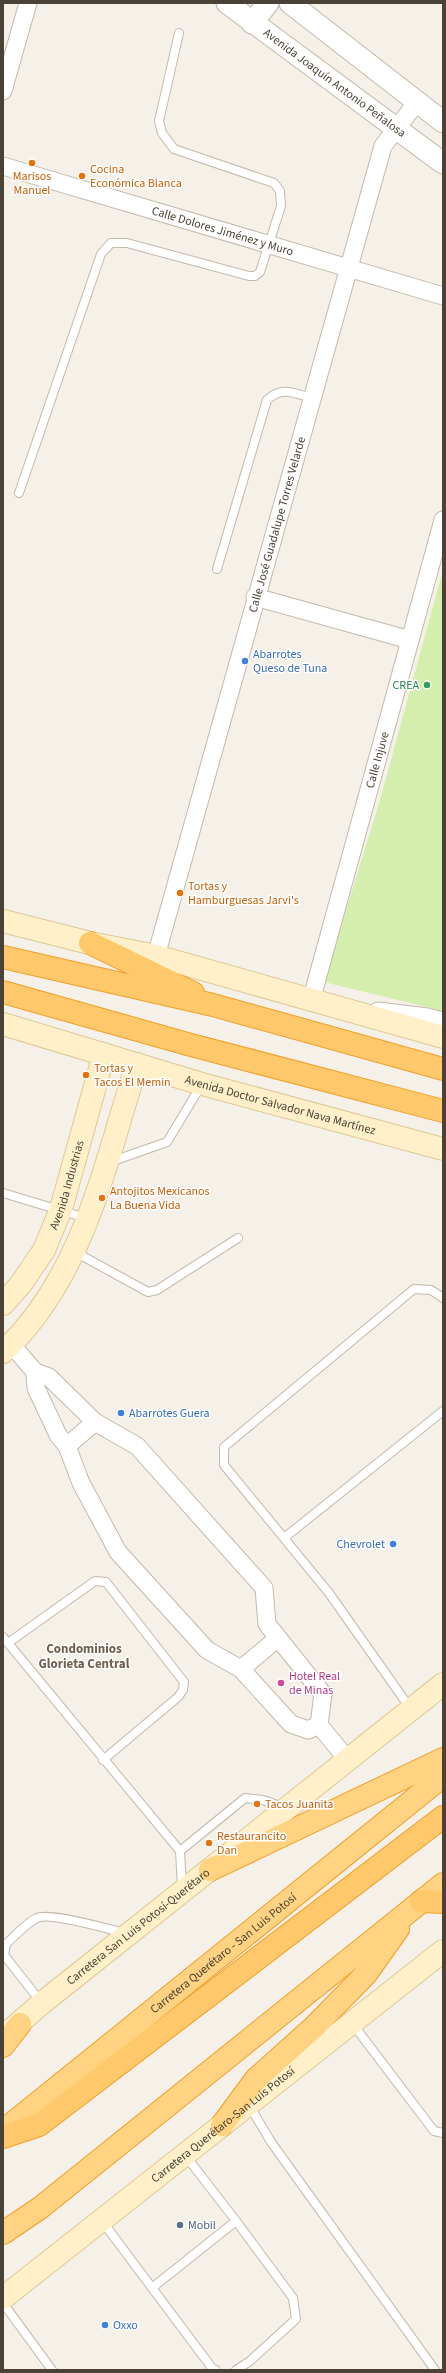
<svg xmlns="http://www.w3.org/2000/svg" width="446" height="2373" font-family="'Source Sans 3',sans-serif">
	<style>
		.pitch { fill: #d3eead }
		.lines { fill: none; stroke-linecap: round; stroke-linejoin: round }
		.service-casing { stroke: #c3b9aa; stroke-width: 10 }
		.minor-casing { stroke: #c3b9aa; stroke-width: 19 }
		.tertiary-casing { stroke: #c3b9aa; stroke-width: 23 }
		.secondary-casing { stroke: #dec895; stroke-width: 24 }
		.trunk-casing { stroke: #ef9f29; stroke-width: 24 }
		.motorway-casing { stroke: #ef9f29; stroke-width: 24 }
		.service { stroke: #fff; stroke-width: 8 }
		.minor { stroke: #fff; stroke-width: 17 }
		.tertiary { stroke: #fff; stroke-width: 21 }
		.secondary { stroke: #fff0c9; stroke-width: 22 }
		.trunk { stroke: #ffd381; stroke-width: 22 }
		.motorway { stroke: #ffc86a; stroke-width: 22 }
		.food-dot { fill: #e8710a; stroke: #fff; stroke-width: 1.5 }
		.shop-dot { fill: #3f7fe0; stroke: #fff; stroke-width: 1.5 }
		.leisure-dot { fill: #2e9e5b; stroke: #fff; stroke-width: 1.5 }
		.hotel-dot { fill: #d1479c; stroke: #fff; stroke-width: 1.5 }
		.service-dot { fill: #5c6f8a; stroke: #fff; stroke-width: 1.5 }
		.labels { text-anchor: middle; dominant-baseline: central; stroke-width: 3; stroke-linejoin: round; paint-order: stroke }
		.street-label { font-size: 12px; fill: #4a4236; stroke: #fff }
		.food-label { font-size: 12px; fill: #c56008; stroke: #fff; text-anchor: start }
		.shop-label { font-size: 12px; fill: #366cbe; stroke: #fff; text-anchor: start }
		.leisure-label { font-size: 12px; fill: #27864d; stroke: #fff; text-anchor: end }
		.hotel-label { font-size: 12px; fill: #b23c85; stroke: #fff; text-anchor: start }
		.service-label { font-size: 12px; fill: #4e5e75; stroke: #fff; text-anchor: start }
		.neighbourhood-label { font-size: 13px; font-weight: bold; fill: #6f5f4c; stroke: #fff }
	</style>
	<rect width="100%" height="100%" fill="#f6f1e8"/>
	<path class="pitch" d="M443 570V1011L324 982 380 800Z"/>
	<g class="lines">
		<g class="service-casing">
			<path id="service" d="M19 493 101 254 111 243H127L249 276H255L260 272 281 206 280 191 274 183 174 149 162 133 159 121 179 33
				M217 569 267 400C282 386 293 393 312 398
				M110 1162 167 1142 202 1084
				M3 1193 86 1218
				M75 1252 148 1292 157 1290 238 1238
				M284 1538 443 1411
				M3 1637 180 1851
				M8 1643 95 1581 106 1582 184 1682 183 1690 178 1697 103 1760
				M410 1708 329 1593 224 1465V1447L414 1289 431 1290 443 1298
				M182 1888 180 1851 245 1798 263 1800 283 1807
				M41 2002 4 1955 6 1944C15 1936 26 1923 37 1918 49 1912 109 1929 124 1933
				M352 2023 434 2131 443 2133
				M249 2105 271 2142 435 2370
				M185 2155 236 2221 293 2298 296 2319 250 2361 236 2370
				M102 2221 212 2368 216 2370
				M152 2288 236 2221
				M3 2303 52 2370"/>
		</g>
		<g class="minor-casing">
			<g id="minor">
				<path d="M3 91 28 3"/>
				<path id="s1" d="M3 166 443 296"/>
				<path d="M255 597 410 640"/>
				<path id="s2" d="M156 956 383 146 417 102"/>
				<path id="s3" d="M311 1001 443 520"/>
				<path d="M378 1011 427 1017 443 1021"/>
				<path d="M11 1344 35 1372"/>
				<path d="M67 1446 95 1422"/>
				<path d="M241 1669 278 1638"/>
				<path d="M319 1725 308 1730 291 1724 241 1669 207 1650 118 1552 81 1483 67 1446 58 1435 36 1388 35 1372 49 1377 95 1422 137 1446 264 1588 267 1624 323 1694 319 1725 347 1759"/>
			</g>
		</g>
		<g class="tertiary-casing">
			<g id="tertiary">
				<path id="s4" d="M227 3 443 163"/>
				<path d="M290 3 443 122"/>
				<path d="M252 23 268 3"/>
			</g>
		</g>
		<g class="secondary-casing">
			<g id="secondary">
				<path d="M3 921 90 943 156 956 443 1037"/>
				<path id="s5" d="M3 1024 202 1084 443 1149"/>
				<path id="s6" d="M3 1304 21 1284 44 1250 61 1209 104 1054"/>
				<path d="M3 1352C83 1278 105 1163 137 1064"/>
				<path id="s7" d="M4 2036 42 2003 443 1684"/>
				<path id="s8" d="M3 2298 443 1951"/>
			</g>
		</g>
		<g class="trunk-casing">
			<g id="trunk">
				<path d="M210 1870 443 1759"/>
				<path d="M3 2046 20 2024"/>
				<path d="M222 2125 256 2079 314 2027 366 1974 398 1929"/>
				<path id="s9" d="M3 2131 443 1776"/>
				<path d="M3 2233 40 2208 443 1884"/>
			</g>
		</g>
		<g class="motorway-casing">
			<path id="motorway" d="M90 943 193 993
				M3 957 213 1005 443 1069
				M3 992 191 1045 443 1111
				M421 1901 443 1902
				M3 2137 39 2125 443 1817"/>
		</g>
		<use href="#service" class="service"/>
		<use href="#minor" class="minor"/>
		<use href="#tertiary" class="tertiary"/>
		<use href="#secondary" class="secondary"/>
		<use href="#trunk" class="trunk"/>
		<use href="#motorway" class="motorway"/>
	</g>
	<g class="food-dot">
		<circle cx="32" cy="163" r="4"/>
		<circle cx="82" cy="176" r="4"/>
		<circle cx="180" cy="893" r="4"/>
		<circle cx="86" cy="1075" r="4"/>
		<circle cx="102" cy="1198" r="4"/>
		<circle cx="257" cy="1804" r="4"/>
		<circle cx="209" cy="1843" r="4"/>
	</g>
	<g class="shop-dot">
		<circle cx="245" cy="661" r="4"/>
		<circle cx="121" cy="1413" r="4"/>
		<circle cx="393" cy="1544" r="4"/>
		<circle cx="105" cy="2325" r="4"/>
	</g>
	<circle class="leisure-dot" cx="427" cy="685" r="4"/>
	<circle class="hotel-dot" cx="281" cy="1683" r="4"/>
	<circle class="service-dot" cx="180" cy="2225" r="4"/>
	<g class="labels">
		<g class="street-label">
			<text stroke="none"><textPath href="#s4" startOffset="134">Avenida Joaquín Antonio Peñalosa</textPath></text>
			<text stroke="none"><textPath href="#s1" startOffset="229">Calle Dolores Jiménez y Muro</textPath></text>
			<text stroke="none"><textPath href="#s2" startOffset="448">Calle José Guadalupe Torres Velarde</textPath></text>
			<text stroke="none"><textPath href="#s3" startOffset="250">Calle Injuve</textPath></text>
			<text stroke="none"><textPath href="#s5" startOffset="289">Avenida Doctor Salvador Nava Martínez</textPath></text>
			<text stroke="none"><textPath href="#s6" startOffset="137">Avenida Industrias</textPath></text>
			<text stroke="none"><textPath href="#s7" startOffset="173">Carretera San Luis Potosí-Querétaro</textPath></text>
			<text stroke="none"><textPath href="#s9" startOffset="283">Carretera Querétaro - San Luis Potosí</textPath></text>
			<text stroke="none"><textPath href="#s8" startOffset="280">Carretera Querétaro-San Luis Potosí</textPath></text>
		</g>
		<g class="food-label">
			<text x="90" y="169">Cocina<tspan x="90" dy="14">Económica Blanca</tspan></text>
			<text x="32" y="176" text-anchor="middle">Marisos<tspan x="32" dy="14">Manuel</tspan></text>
			<text x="188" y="886">Tortas y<tspan x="188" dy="14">Hamburguesas Jarvi's</tspan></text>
			<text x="94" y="1068">Tortas y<tspan x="94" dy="14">Tacos El Memin</tspan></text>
			<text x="110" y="1191">Antojitos Mexicanos<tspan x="110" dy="14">La Buena Vida</tspan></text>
			<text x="265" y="1804">Tacos Juanita</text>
			<text x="217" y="1836">Restaurancito<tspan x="217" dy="14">Dan</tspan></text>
		</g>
		<g class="shop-label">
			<text x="253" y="654">Abarrotes<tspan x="253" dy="14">Queso de Tuna</tspan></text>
			<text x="129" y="1413">Abarrotes Guera</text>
			<text x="385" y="1544" text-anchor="end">Chevrolet</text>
			<text x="113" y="2325">Oxxo</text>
		</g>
		<g class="leisure-label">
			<text x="419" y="685">CREA</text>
		</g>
		<g class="hotel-label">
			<text x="289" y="1676">Hotel Real<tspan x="289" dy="14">de Minas</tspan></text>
		</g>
		<g class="service-label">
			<text x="188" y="2225">Mobil</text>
		</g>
		<g class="neighbourhood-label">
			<text x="84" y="1649">Condominios<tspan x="84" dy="15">Glorieta Central</tspan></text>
		</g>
	</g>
	<rect width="446" height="2373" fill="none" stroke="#4a4236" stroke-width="8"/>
</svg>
